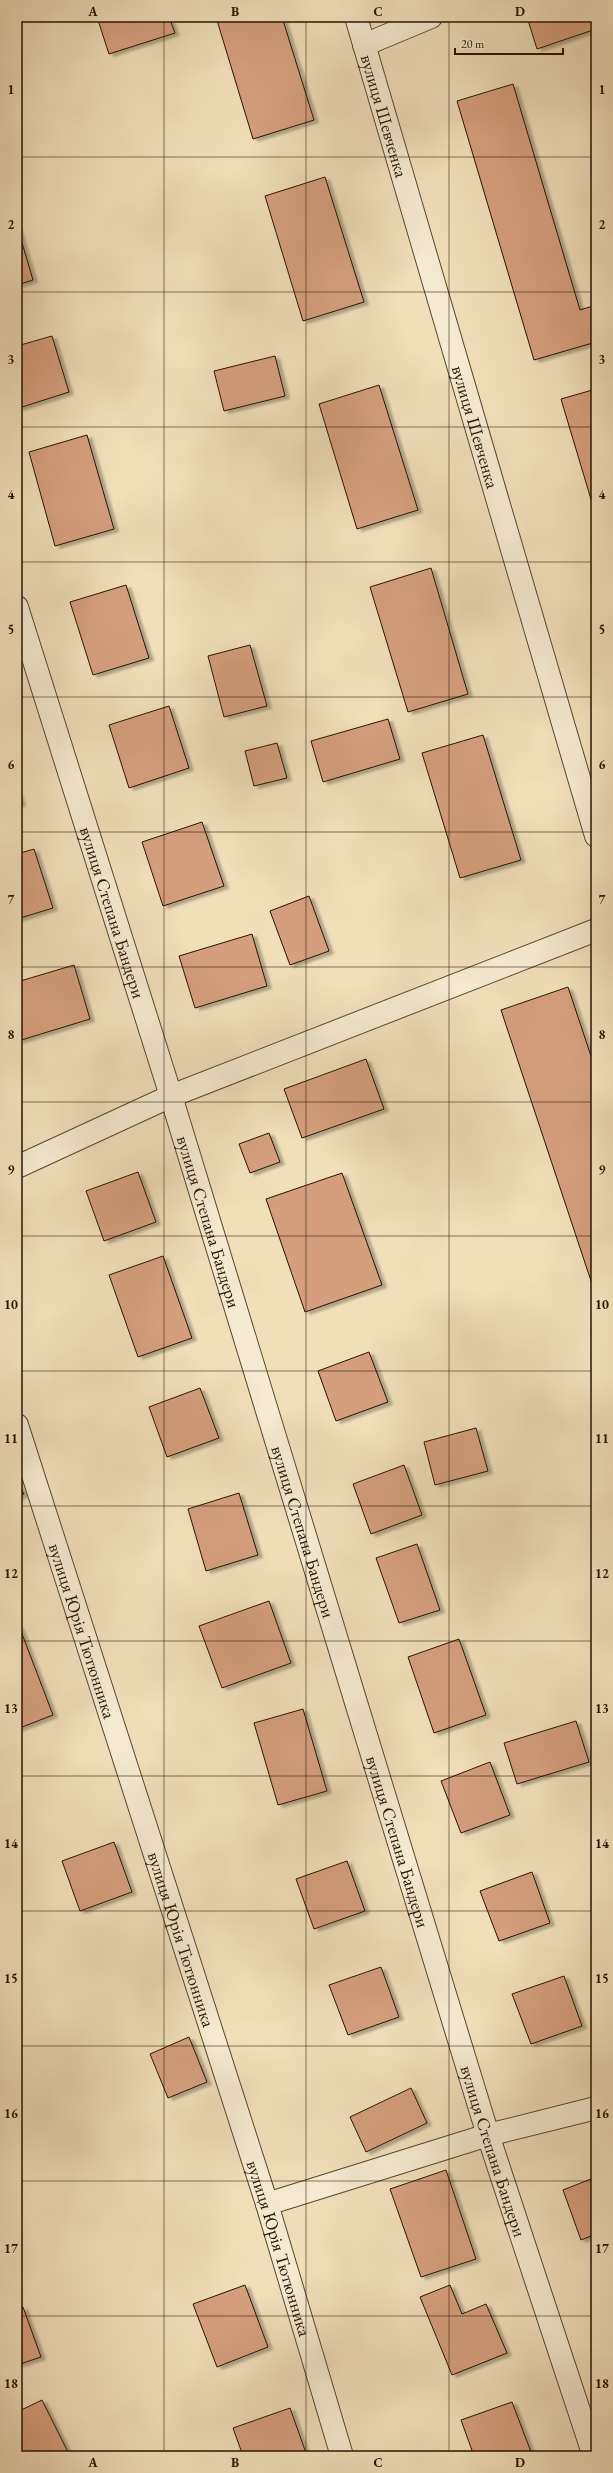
<svg xmlns="http://www.w3.org/2000/svg" width="613" height="2473" font-family="'EB Garamond',serif">
	<style>
		.building { fill: #d59f7d; stroke: #261300; filter: url(#shadow) }
		.lines { fill: none; stroke-linecap: round; stroke-linejoin: round }
		.minor-casing { stroke: #59462e; stroke-width: 24 }
		.minor { stroke: #f6ead2; stroke-width: 22 }
		.grid { fill: none; stroke: #261300; stroke-width: 1; stroke-opacity: 0.55 }
		.labels { text-anchor: middle; dominant-baseline: central; stroke-width: 4; stroke-linejoin: round; paint-order: stroke }
		.street-label { font-size: 18px; fill: #261300; stroke: #f6ead2 }
		.neatline { fill: none; stroke: #261300; stroke-width: 1.5 }
		.grid-label { font-size: 13px; text-anchor: middle; font-weight: bold; fill: #261300 }
	</style>
	<defs>
		<filter id="shadow"><feDropShadow dx="4.5" dy="2.5" stdDeviation="1" flood-color="#0004"/></filter>
	</defs>
	<rect width="100%" height="100%" fill="#f1dfba"/>
	<filter id="stains"><feTurbulence type="fractalNoise" baseFrequency=".005" numOctaves="4"/><feColorMatrix values="0 0 0 0 .2 0 0 0 0 .09 0 0 0 0 .02 0 0 0 .5 -.17"/></filter>
	<radialGradient id="worn" r=".72"><stop offset=".6" stop-color="#630" stop-opacity="0"/><stop offset="1" stop-color="#630" stop-opacity=".3"/></radialGradient>
	<path class="building" d="M97 17H169L175 33 109 54Z
		M216 17H282L314 120 253 139Z
		M527 17H596V29L537 49Z
		M513 84 580 310 596 305V342L534 360 457 101Z
		M325 177 364 302 303 321 265 196Z
		M17 226 33 280 17 285Z
		M52 336 69 392 19 408 17 401V346Z
		M275 356 285 396 224 411 214 371Z
		M379 385 418 510 357 529 319 404Z
		M596 389V516L561 399Z
		M87 435 114 529 55 546 29 452Z
		M431 568 468 694 408 712 370 587Z
		M126 585 149 658 93 675 70 602Z
		M250 645 267 706 224 717 208 656Z
		M169 706 189 768 129 788 109 725Z
		M388 719 400 759 323 782 311 741Z
		M483 735 521 860 460 878 422 753Z
		M277 743 287 778 254 786 245 751Z
		M17 791 21 803 17 805Z
		M202 822 224 886 163 906 142 842Z
		M34 849 53 908 17 919V854Z
		M309 896 329 951 290 965 270 911Z
		M252 934 267 986 195 1008 179 956Z
		M74 965 90 1019 18 1041 17 982Z
		M568 987 596 1071V1296L501 1010Z
		M366 1059 384 1109 302 1138 284 1089Z
		M269 1133 280 1162 250 1173 239 1144Z
		M138 1172 156 1222 104 1241 86 1191Z
		M342 1173 382 1285 305 1312 266 1199Z
		M163 1256 192 1338 138 1357 109 1275Z
		M369 1352 388 1402 336 1421 318 1371Z
		M200 1388 219 1438 167 1457 149 1407Z
		M476 1428 488 1471 435 1485 424 1442Z
		M404 1465 422 1515 371 1534 353 1484Z
		M17 1482 24 1494 17 1498Z
		M239 1493 258 1555 206 1571 188 1509Z
		M417 1544 440 1610 399 1623 376 1558Z
		M269 1601 291 1663 222 1688 199 1626Z
		M17 1626H19L53 1715 17 1729Z
		M459 1639 486 1715 434 1733 408 1657Z
		M303 1709 327 1791 278 1805 254 1723Z
		M576 1721 589 1762 517 1784 504 1743Z
		M490 1762 510 1815 461 1833 441 1781Z
		M114 1842 132 1892 80 1911 62 1861Z
		M347 1861 365 1911 314 1929 296 1879Z
		M532 1872 550 1923 499 1941 480 1891Z
		M381 1967 399 2017 348 2035 329 1985Z
		M564 1976 582 2026 531 2044 512 1994Z
		M189 2037 207 2082 168 2098 150 2054Z
		M411 2088 427 2123 366 2152 350 2117Z
		M446 2170 476 2259 421 2277 390 2189Z
		M596 2177V2234L581 2240 563 2190Z
		M245 2285 268 2347 217 2367 193 2304Z
		M450 2285 462 2314 486 2304 507 2353 452 2375 420 2297Z
		M23 2307 41 2357 17 2365V2309Z
		M42 2400 68 2452 60 2456H17V2412Z
		M512 2402 531 2452 519 2456H474L461 2420Z
		M290 2408 307 2456H243L233 2428Z"/>
	<g class="lines">
		<g class="minor-casing">
			<g id="minor">
				<path id="s1" d="M356 17 596 836"/>
				<path d="M364 45 431 17"/>
				<path id="s2" d="M17 607 171 1096 488 2135 594 2456"/>
				<path d="M17 1167 171 1096 596 930"/>
				<path id="s3" d="M17 1425 267 2204 342 2456"/>
				<path d="M267 2204 488 2135 596 2108"/>
			</g>
		</g>
		<use href="#minor" class="minor"/>
	</g>
	<path class="grid" d="M164 17V2456M306 17V2456M449 17V2456M17 157H596M17 292H596M17 427H596M17 562H596M17 697H596M17 832H596M17 967H596M17 1102H596M17 1236H596M17 1371H596M17 1506H596M17 1641H596M17 1776H596M17 1911H596M17 2046H596M17 2181H596M17 2316H596"/>
	<g class="labels">
		<g class="street-label">
			<text stroke="none"><textPath href="#s1" startOffset="103">вулиця Шевченка</textPath></text>
			<text stroke="none"><textPath href="#s1" startOffset="427">вулиця Шевченка</textPath></text>
			<text stroke="none"><textPath href="#s2" startOffset="320">вулиця Степана Бандери</textPath></text>
			<text stroke="none"><textPath href="#s2" startOffset="644">вулиця Степана Бандери</textPath></text>
			<text stroke="none"><textPath href="#s2" startOffset="968">вулиця Степана Бандери</textPath></text>
			<text stroke="none"><textPath href="#s3" startOffset="216">вулиця Юрія Тютюнника</textPath></text>
			<text stroke="none"><textPath href="#s2" startOffset="1292">вулиця Степана Бандери</textPath></text>
			<text stroke="none"><textPath href="#s3" startOffset="540">вулиця Юрія Тютюнника</textPath></text>
			<text stroke="none"><textPath href="#s2" startOffset="1616">вулиця Степана Бандери</textPath></text>
			<text stroke="none"><textPath href="#s3" startOffset="864">вулиця Юрія Тютюнника</textPath></text>
		</g>
	</g>
	<rect width="613" height="2473" fill="none" stroke="#f1dfba" stroke-width="44"/>
	<path d="M455 48v6h108v-6" fill="none" stroke="#261300" stroke-width="2"/>
	<text x="461" y="48" font-size="12" fill="#261300" stroke="#f6ead2" stroke-width="3" paint-order="stroke">20 m</text>
	<rect x="22" y="22" width="569" height="2429" class="neatline"/>
	<g class="grid-label">
		<text x="93" y="16">A</text>
		<text x="235" y="16">B</text>
		<text x="378" y="16">C</text>
		<text x="520" y="16">D</text>
		<text x="11" y="94">1</text>
		<text x="602" y="94">1</text>
		<text x="11" y="229">2</text>
		<text x="602" y="229">2</text>
		<text x="11" y="364">3</text>
		<text x="602" y="364">3</text>
		<text x="11" y="499">4</text>
		<text x="602" y="499">4</text>
		<text x="11" y="634">5</text>
		<text x="602" y="634">5</text>
		<text x="11" y="769">6</text>
		<text x="602" y="769">6</text>
		<text x="11" y="904">7</text>
		<text x="602" y="904">7</text>
		<text x="11" y="1039">8</text>
		<text x="602" y="1039">8</text>
		<text x="11" y="1174">9</text>
		<text x="602" y="1174">9</text>
		<text x="11" y="1309">10</text>
		<text x="602" y="1309">10</text>
		<text x="11" y="1443">11</text>
		<text x="602" y="1443">11</text>
		<text x="11" y="1578">12</text>
		<text x="602" y="1578">12</text>
		<text x="11" y="1713">13</text>
		<text x="602" y="1713">13</text>
		<text x="11" y="1848">14</text>
		<text x="602" y="1848">14</text>
		<text x="11" y="1983">15</text>
		<text x="602" y="1983">15</text>
		<text x="11" y="2118">16</text>
		<text x="602" y="2118">16</text>
		<text x="11" y="2253">17</text>
		<text x="602" y="2253">17</text>
		<text x="11" y="2388">18</text>
		<text x="602" y="2388">18</text>
		<text x="93" y="2467">A</text>
		<text x="235" y="2467">B</text>
		<text x="378" y="2467">C</text>
		<text x="520" y="2467">D</text>
	</g>
	<rect width="100%" height="100%" filter="url(#stains)"/>
	<rect width="100%" height="100%" fill="url(#worn)"/>
</svg>
